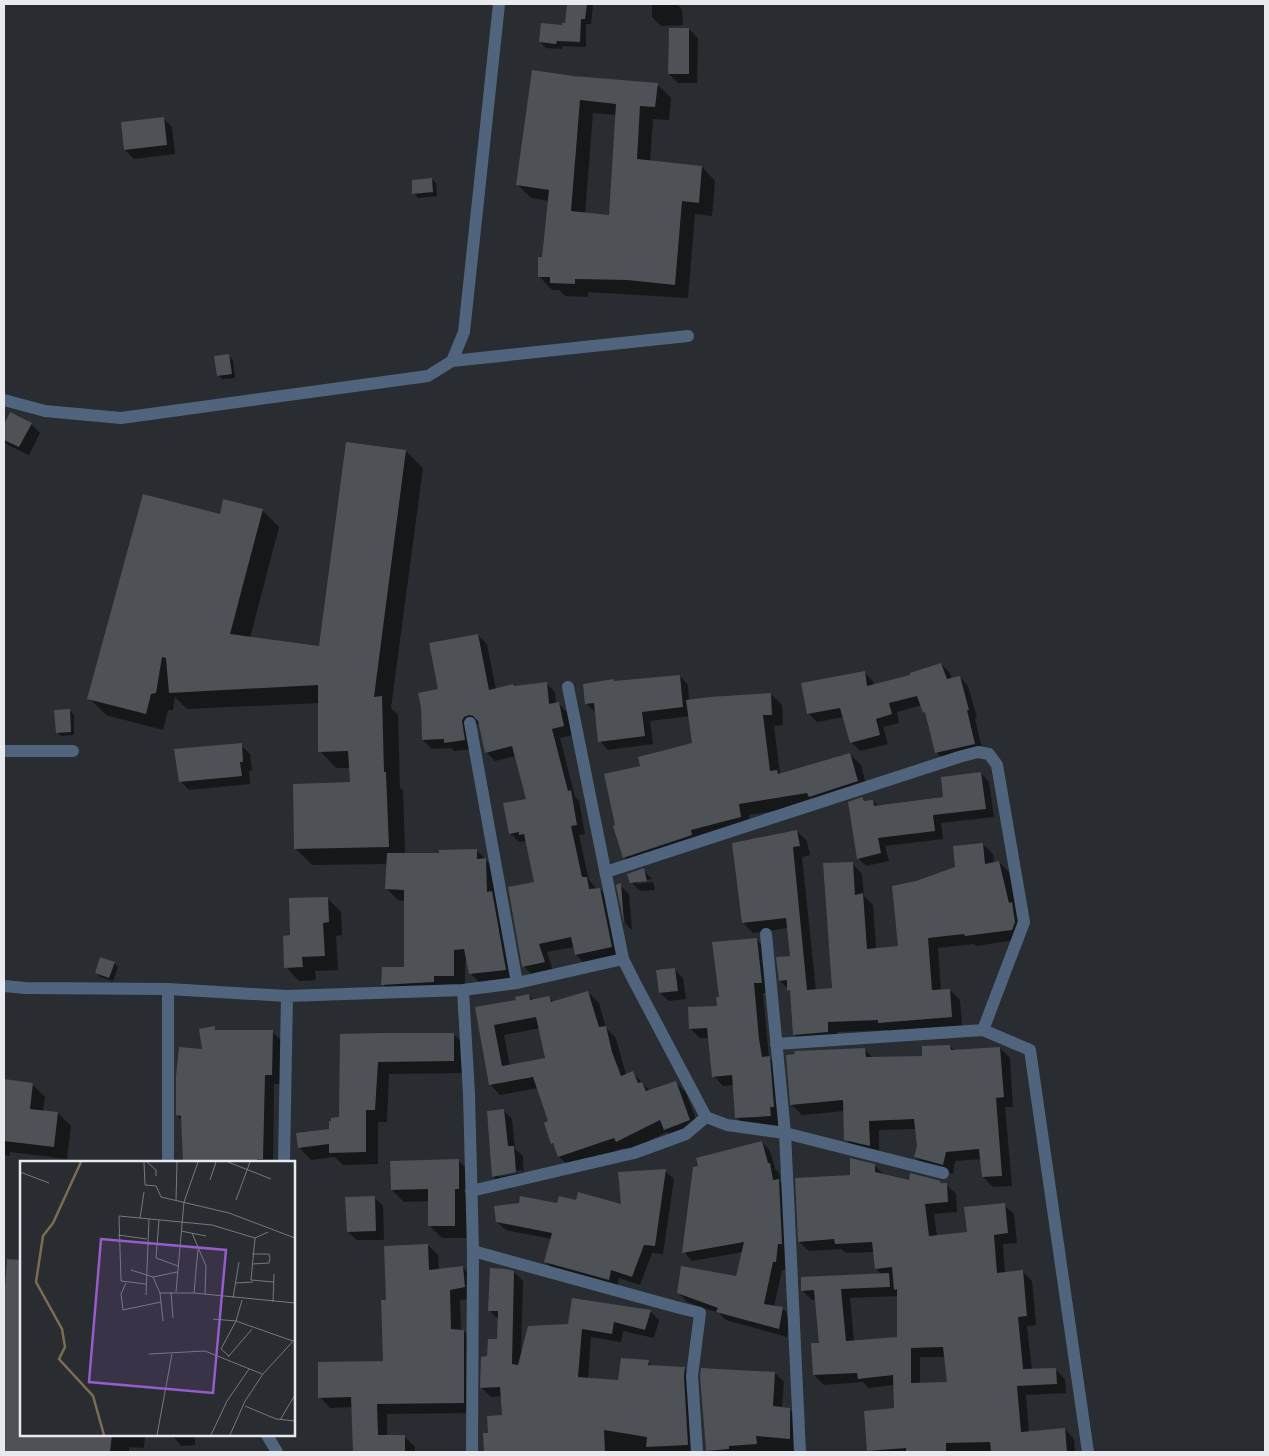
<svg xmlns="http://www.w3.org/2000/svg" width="1269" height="1456" font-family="Figtree,sans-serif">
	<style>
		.shadow { fill: #0007; fill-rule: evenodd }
		.building { fill: #4e5155; fill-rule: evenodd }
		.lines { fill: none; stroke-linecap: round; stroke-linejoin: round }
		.street { stroke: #50647d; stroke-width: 12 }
		.inset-river { fill: none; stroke: #7c6d52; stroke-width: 2.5 }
		.inset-road { fill: none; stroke: #75787c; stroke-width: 1 }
		.view { fill: #965cca; fill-opacity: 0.15; stroke: #965cca; stroke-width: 2.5 }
		.inset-edge { fill: none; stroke: #e8eaed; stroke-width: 2.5 }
	</style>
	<rect width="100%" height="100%" fill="#292c30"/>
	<path class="shadow" d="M569 4 593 5 591 24H586V47L562 46V49L546 48 540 42 567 24Z
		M652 4H720V5H678L682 10 683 25 661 26 652 17Z
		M689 29 698 38 697 83H678L669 74Z
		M573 77 657 84 671 98 669 120 653 119 650 162 702 167 715 181 712 216 695 214 688 298 588 292V297L565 296 559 290H552L539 276 543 258 549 201 531 198 518 185ZM593 113 617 115 610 217 585 214Z
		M163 118 172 127 175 154 134 159 125 150 122 123Z
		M432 179 436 183 437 196 418 198 414 193Z
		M229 356 233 360 235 378 222 379 218 375Z
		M11 414 31 424 40 433 29 455 8 445 4 441V428Z
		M406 451 423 468 391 708 398 715 400 788 403 790 405 854H441L476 850 498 872 517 981 482 985 470 973 468 961H465V987L394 996 383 984 406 969 405 901 398 900 386 888 387 864 312 865 295 848 351 783 350 768H336L320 751 319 703 187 709 175 697 173 710H168L163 730 106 715 89 698 221 516 262 510 279 527 250 638 320 648Z
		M478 635 487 644 496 690 546 683 555 692 556 704 558 703 567 712 572 735 560 738 575 797 579 801 585 834 579 835 589 880 595 887 596 890 600 889 609 898 620 956 585 964 576 955 574 947 547 952 553 971 532 975 524 966 536 883 527 841 519 842 510 833 528 800 516 756 495 761 486 752 480 723 473 726V749L454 751 451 748 432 749 423 740 439 690Z
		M941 664 950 673 952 679 960 677 968 686 977 718 975 719 983 752 945 761 936 752 927 715 922 705 897 712 899 723 883 727 888 744 860 751 851 742 844 717 817 722 808 713 864 672 873 681 874 686 912 676Z
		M680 676 688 685 689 701 771 694 782 705 783 725 774 726 780 774 850 754 861 765 868 792 817 804 749 815 751 828 635 868 624 857 617 826 642 767 694 744 690 716 650 721 653 744 608 750 600 741 595 712 587 704 614 681 616 682Z
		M69 710 74 715V735L61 736 57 732Z
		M241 745 250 754 252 771H249L250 784 189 790 180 781Z
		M981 773 989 782 994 817 941 823 943 839 885 846 889 861 866 866 858 858 862 798 866 802 873 801 878 806 944 798Z
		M797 831 807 841 810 855 802 857 816 991 833 990 852 863 862 874 864 896 873 905 876 949 900 947 917 882 956 868 983 844 993 854 994 863 999 862 1009 872 1018 909 1022 939 976 946 974 944 938 948 941 991 950 990 960 1000 962 1027 890 1032 887 1030 837 1032 838 1042 804 1044 794 1034 791 992 780 981 792 957 788 928 753 933 743 923Z
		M643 870 652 879 641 881 635 884 653 882 655 890 640 891 631 882Z
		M620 885 629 894 632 930 625 923 618 886Z
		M327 898 341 912 342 935 336 936 338 970 315 971 316 980 299 981 286 967 291 937Z
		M756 939 766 949 772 992 763 993 769 1058 779 1067 780 1126 746 1127 736 1117 734 1085 723 1086 714 1076 709 1038H700L690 1028 718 1007 720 998Z
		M114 963 118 967 113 981 100 977 96 973Z
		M674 969 683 978 686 999 669 1001 660 993Z
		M588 992 599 1003 606 1028 616 1038 626 1075 632 1072 650 1091 676 1082 686 1093 700 1130 676 1140 667 1132 627 1151 624 1148 570 1167 559 1157 556 1147 552 1143 550 1122 538 1088 500 1095 490 1084 476 1008 517 1001 529 995 534 1001 549 998 554 1003ZM540 1028 546 1059 510 1066 504 1035Z
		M214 1028 218 1031 272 1032 282 1041V1084H274L273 1162H185L182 1120 177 1115Z
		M453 1034 466 1046V1073L389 1074 387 1122H378V1164L343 1165 335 1157 311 1160 299 1147 330 1130 333 1122 340 1119 341 1035Z
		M950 1046 955 1051 1000 1048 1010 1058 1013 1107H1005L1012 1186 993 1187 983 1177 982 1159 955 1161 953 1174 926 1167 915 1157 918 1146 916 1129 879 1130V1155L856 1149 845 1139V1111L802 1115 792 1105 865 1050 873 1058 923 1057Z
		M4 1081 32 1084 45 1097 43 1111 58 1113 71 1126 67 1159 10 1152V1156L4 1155Z
		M503 1110 512 1119 515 1149 523 1156 524 1181 502 1185 493 1176ZM522 1170 523 1172 499 1177V1174Z
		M762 1142 770 1151 775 1169 779 1173 780 1182 787 1189 785 1270H782L774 1307 782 1308 791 1317 787 1337 726 1320 719 1313 687 1302 679 1293 737 1278 743 1252 692 1261 684 1252Z
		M458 1160 471 1173 467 1238H442L430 1226V1201L404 1202 392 1190Z
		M874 1165 885 1176 910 1181 940 1182 942 1184H946L956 1194 957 1212 934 1214 937 1236 968 1233 1004 1205 1014 1214 1017 1243 1003 1244 1005 1273 1022 1271 1032 1281 1036 1325 1027 1326 1032 1370 1055 1369 1065 1379 1066 1393 1026 1395 1029 1432 1065 1429 1074 1439 1075 1452H871L868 1450 896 1409 895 1385 868 1388 863 1382 824 1385 814 1375 820 1344 816 1300H812L802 1290 882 1275 876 1269 874 1252 846 1253 841 1249 809 1251 799 1242 851 1176ZM898 1296 899 1338 854 1342 850 1298ZM920 1357H945L949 1383 920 1384Z
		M665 1171 674 1179 663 1254 652 1253 640 1285 619 1278 617 1287 554 1270 546 1262 552 1239 506 1230 497 1222 558 1205 576 1202 623 1206Z
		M374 1197 383 1206 384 1240H357L348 1232Z
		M428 1245 438 1255 439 1270 462 1267 473 1277 475 1298 460 1300 461 1331H464L475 1342 474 1413 387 1414V1437H405L415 1447V1452H354L353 1407 330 1408 320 1397 385 1362 388 1301Z
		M8 1260 21 1261V1435H145L144 1448 129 1447V1452H4V1318Z
		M514 1272 523 1281 521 1353 569 1325 650 1311 659 1320 654 1338 623 1331 621 1342 591 1337 588 1379 619 1382 648 1362 653 1367 684 1368 694 1377 697 1452H485L484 1435 489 1434 503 1416 502 1396 491 1397 482 1388 488 1357 499 1341V1320L490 1311Z
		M775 1373 784 1382 782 1408 789 1409 798 1418V1452H706L701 1376Z
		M172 1435H195V1445L181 1446Z"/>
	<path class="building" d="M567 4H587L585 19H581L580 42 557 41 556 44 539 42 541 23 562 25V23H565Z
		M669 28H689V74H668Z
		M532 70 573 76 658 83 655 107 640 106 637 159 702 166 699 203 682 201 675 285 627 280 575 279V284L550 283V277H538V257H542L549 190 516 185ZM580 100 616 104 609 215 571 211Z
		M164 117 167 145 124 150 121 122Z
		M432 178 433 192 412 194V180Z
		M229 354 232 374 217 376 214 356Z
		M10 412 32 423 19 447 4 440V425Z
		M346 442 406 450 374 697 382 696 384 772H386L389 847 294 849 293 784 350 782 348 751 318 752V685L169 693 166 658 162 657 156 693 151 694 146 714 87 699 143 494 220 514 223 499 263 509 230 634 319 646Z
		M478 634 489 690 513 684 514 686 547 682 549 704 559 702 564 726 552 729 568 791 571 790 577 825 571 826 582 877H587L589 889 600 888 612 947 575 955 571 937 539 944 545 962 522 967 508 887 534 882 524 834 519 835V832L509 834 503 803 526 799 512 746 485 753 478 721 473 716 469 715 464 717 462 721 465 740 444 743V739L422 740 421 707 418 693 438 689 429 643Z
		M941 663 947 679 960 676 969 710H967L975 744 935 753 925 712 923 713 917 696 889 703 892 714 876 719 880 735 850 743 840 708 807 714 801 683 865 671 867 686 910 675V673Z
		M680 675 683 707 642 712 645 736 598 742 594 703 585 704 583 684 614 679V681Z
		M771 693 772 715H763L770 771 777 770 778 774 850 753 858 781 809 797 807 793 739 804 741 817 691 830 692 835 623 858 613 826 615 825 604 774 640 766 638 757 692 743 686 700 710 697Z
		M70 709 71 732 56 733 54 710Z
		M242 743 243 762H240L242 776 179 782 174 749Z
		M981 772 986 809 933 815 935 831 878 838 881 853 857 859 848 802 862 797 864 801 873 800 874 806 943 797 941 777Z
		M797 830 800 846 793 847 807 990 832 988 823 863 853 862 855 895 863 893 867 949 898 946 892 886 916 881 955 867 953 846 983 843 985 864 999 861 1009 903 1012 902 1015 922 1012 930 965 936 964 934 928 938 932 990 950 989 952 1017 878 1023V1020L828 1022V1032L793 1035 790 990 787 991V980L779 981 776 957 790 956 786 918 742 923 732 843Z
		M477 849V859L486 858 487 892 492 891 506 970 469 974 464 949 454 950V976H434V982L381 985 382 967H404V890L385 889 387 853H439V850Z
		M644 868 647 881 630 883 627 874Z
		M621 883 624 924 616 885Z
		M328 897 329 922 323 923 325 956 302 957 303 967 284 968 283 936 290 935 289 898Z
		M757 938 762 983H754L759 1039 762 1057 770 1056 774 1107H770L771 1116 737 1118H735L732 1075 712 1077 707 1028 689 1029 688 1007 717 1006 716 997H719L712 942Z
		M100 957 115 962 109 978 95 973Z
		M675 968 678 991 659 993 656 970Z
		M588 991 599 1027 606 1026 612 1052 621 1076 633 1071 638 1083 642 1082 646 1091 676 1081 690 1120 664 1130 660 1120 616 1142 614 1138 558 1157 553 1143 551 1144 544 1123 548 1121 533 1077 489 1085 475 1007 516 1000 515 997 529 994 530 1000 549 996 551 1002ZM536 1017 545 1058 502 1066 494 1025Z
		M215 1026V1030H273L272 1075H265L263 1159H257V1162H183L181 1116 176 1115V1076L179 1047 202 1049 199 1029Z
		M382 1033H454V1061L378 1062 375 1110H366V1152L329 1153V1144L298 1148 296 1133 329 1129V1121H331V1118L339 1117 340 1034Z
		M950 1045 951 1050 1000 1047 1004 1097 996 1098 1002 1176 982 1177 979 1149 946 1152 943 1165 914 1157 917 1146 914 1119 869 1121 870 1146 844 1140 843 1100 790 1105 786 1055 795 1054 794 1051 865 1048 866 1057 922 1056V1046Z
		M4 1079 33 1083 30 1109 58 1112 54 1147 4 1141Z
		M504 1109 508 1146H514L516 1172 492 1177 487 1111Z
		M762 1141 768 1163H770L773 1180 779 1179 782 1244H778L776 1262H773L764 1304 783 1307 779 1329 716 1312 718 1308 677 1293 681 1266 736 1276 744 1242 682 1253 693 1167 698 1166 696 1158Z
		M850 1158 875 1164V1172L909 1180 910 1173 941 1181 940 1183H947L948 1202 925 1204 929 1236 967 1232 964 1207 1005 1203 1008 1233 994 1235 997 1273 1023 1270 1027 1316 1018 1317 1023 1369 1056 1368 1057 1384 1017 1386 1021 1432 1065 1428 1067 1452H991L990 1442 946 1443V1452H906V1448L867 1451 864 1411 894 1408 893 1375 858 1379 857 1373 813 1375 811 1343H819L814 1290 801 1291V1277L889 1273 890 1287 841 1289 846 1341 897 1337V1289L894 1290 892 1267 875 1269 872 1242 835 1244 834 1239 798 1242 795 1178 850 1175ZM943 1347 947 1382 911 1383V1348Z
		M459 1159V1189H455V1226H428V1189L391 1190 390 1161Z
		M666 1169 655 1246 644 1245 632 1277 611 1270 609 1280 544 1262 552 1233 496 1222 494 1206 519 1203 520 1196 557 1203 559 1196 576 1200 578 1192 621 1204 618 1172Z
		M375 1196 376 1231 347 1232 345 1197Z
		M428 1244 429 1270 463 1266 465 1287 450 1290 451 1329 464 1330V1403L377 1404 378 1435H405V1452H353L351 1397 318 1398V1362L383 1361 381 1300H386L384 1246Z
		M7 1259 21 1260V1435H112L110 1452H4V1301Z
		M490 1268 506 1269 514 1271 512 1364 518 1365 528 1326 568 1324 572 1298 651 1310 645 1330 614 1322 612 1334 582 1329 578 1377 618 1380 621 1358 649 1360 648 1365 685 1367 684 1377 688 1445 646 1447 647 1437 604 1430 605 1452H484L483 1433H488L487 1416 502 1415 500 1387 480 1388 481 1357 487 1356 488 1339H497L498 1311H488Z
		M701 1368 775 1372 773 1406 790 1408V1439L756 1436 757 1444 729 1446V1449L706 1451 700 1376Z"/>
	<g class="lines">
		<path class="street" d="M452 361 464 332 499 4
			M4 400 45 411 121 418 428 376 452 361 688 336
			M568 687 623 959 634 981 706 1117 727 1125 785 1133 943 1173
			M470 723 517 983
			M4 751H73
			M606 872 959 757 978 752 989 754 997 765 1024 922 983 1030
			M766 934 785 1133 800 1452
			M4 986 25 988 168 989 287 996 463 990 517 983 623 959
			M168 989V1162
			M463 990 469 1094 473 1251 472 1452
			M776 1044 983 1030 1030 1050 1088 1452
			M284 1162 287 996
			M471 1191 634 1153 686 1134 706 1117
			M473 1251 676 1307 700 1313 692 1376 697 1452
			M267 1435 277 1452"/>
	</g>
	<g transform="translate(20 1161)">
		<rect width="275" height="275" fill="#292c30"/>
		<path class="inset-river" d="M61 1 33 62 23 75 16 121 42 168 45 186 39 198 73 235 84 274"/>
		<path class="inset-road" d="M124 1 125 24 136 25 141 36 209 52 275 77M127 1 136 9V15M208 1 251 18M0 11 29 22M190 19 196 1M156 39 157 1M216 39 230 1M120 57 124 31M139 59 136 97 158 105M161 70 186 75M248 71 235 77 231 119 254 121M172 72 186 105 185 133M98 74 127 78M232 103 249 102 250 97 249 93H232M111 109 133 116 140 132 143 160M133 116 157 111M106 122 101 133 103 149 141 141M216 122 233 121M126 123 101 120 99 55 192 64 235 77M151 131 153 157M156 131 164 41 178 1M140 132H174L275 142M174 132 178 88M126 134 129 58M213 137 219 101M253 141 254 113M193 158 216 160 273 180M129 193 185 190 242 213M209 195 201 188 216 160 222 139M208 196 232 168M225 245 256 258 275 260M260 259 275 234M137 274 152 193M191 274 207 240 229 208M210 274 225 240 243 213 275 178"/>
		<path class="view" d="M81 78 206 89 193 232 69 221Z"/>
		<rect width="275" height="275" class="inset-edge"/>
	</g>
	<rect width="1269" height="1456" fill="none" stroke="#e8eaed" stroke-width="10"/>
</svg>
